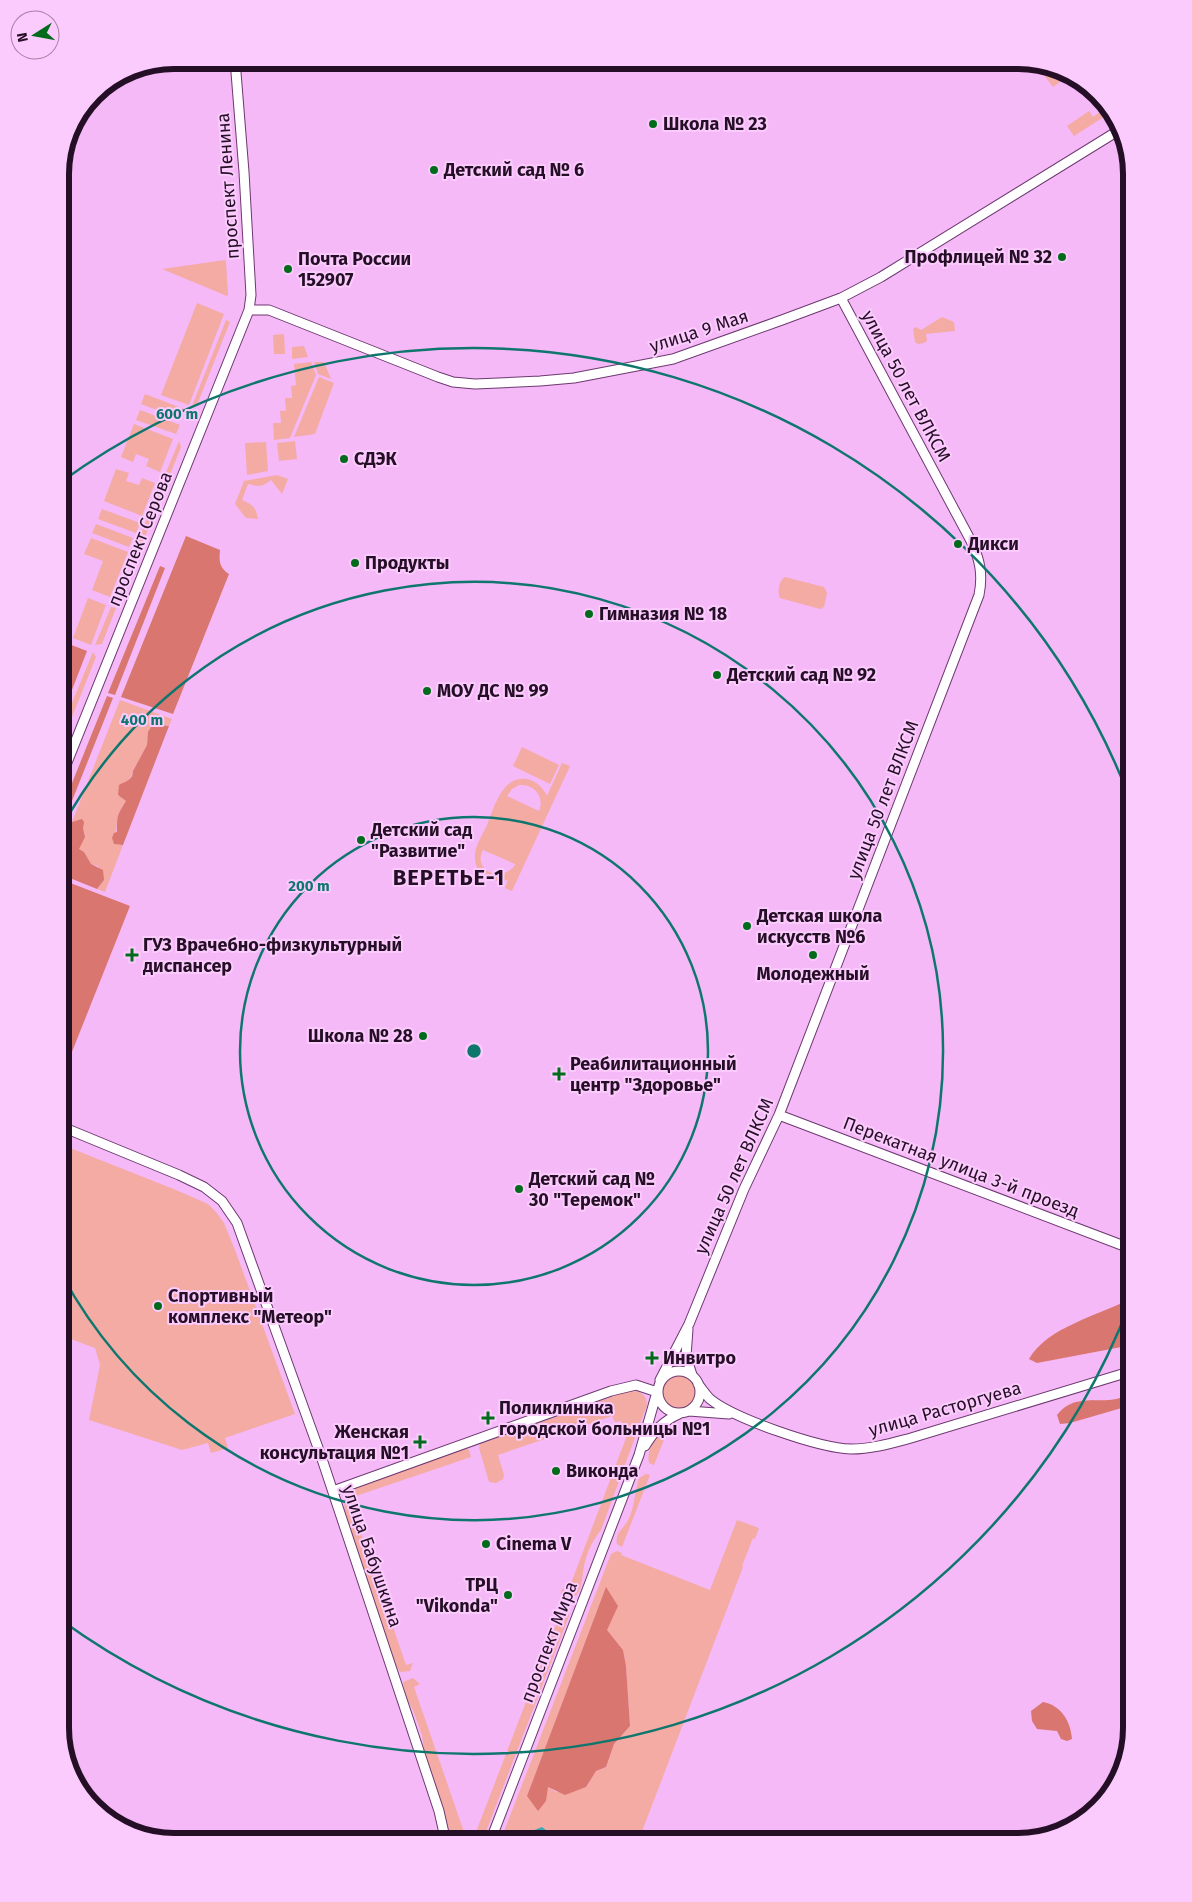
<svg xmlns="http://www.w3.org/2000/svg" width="1192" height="1902" font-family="'Fira Sans',sans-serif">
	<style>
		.green { fill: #f3aba4; fill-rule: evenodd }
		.forest { fill: #d9766f }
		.water { fill: #37a9b5 }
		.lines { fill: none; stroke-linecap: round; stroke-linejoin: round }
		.secondary-casing { stroke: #6d3970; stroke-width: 11 }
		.secondary { stroke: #fff; stroke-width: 9 }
		.ring { fill: none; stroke: #0f766e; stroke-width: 2.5 }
		.poi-dot { fill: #006b1a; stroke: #fccbfd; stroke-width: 2 }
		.labels { text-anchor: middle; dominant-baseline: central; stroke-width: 4; stroke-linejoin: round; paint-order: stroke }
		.poi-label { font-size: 18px; font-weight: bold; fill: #250f26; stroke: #fccbfd; text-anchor: start }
		.street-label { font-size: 18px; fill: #250f26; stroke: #fccbfd }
		.district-label { font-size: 22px; font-weight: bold; letter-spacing: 1px; fill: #250f26; stroke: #fccbfd }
		.rim { fill: none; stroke: #250f26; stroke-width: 6 }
		.centre { fill: #0f766e; stroke: #fccbfd; stroke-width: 2.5 }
		.ring-label { font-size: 15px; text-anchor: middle; font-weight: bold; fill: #0f766e; stroke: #fccbfd; stroke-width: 4; stroke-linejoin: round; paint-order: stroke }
	</style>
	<rect width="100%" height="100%" fill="#f5b9f7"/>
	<path class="green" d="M1049 68 1060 72 1065 78 1053 87 1043 74Z
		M1106 108 1110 113 1074 136 1067 126 1089 111 1093 117Z
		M226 262 228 295 227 296 162 269 225 260Z
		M197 303 224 314 189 405 161 395Z
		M942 317 954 322 955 331 926 334 927 341 924 343 918 344 915 342 913 329 916 327 921 330Z
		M226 320 230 322 197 405 194 407 192 406Z
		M284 334 285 354H274L273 335Z
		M304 346 308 357 292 359V347Z
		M311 362 316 375 290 438 274 440 273 423H281L280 411H286L285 398H292L291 386 296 385 294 364Z
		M314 362H324L331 379 318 374Z
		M319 377 334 383 315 434 294 437Z
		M145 394 184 409 181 419 141 404Z
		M140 410 180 425 176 434 136 420Z
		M134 424 173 439 160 472 146 466 149 459 136 454 133 462 121 457Z
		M179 441 181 447 141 547 135 548Z
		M295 441 297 459 279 461 277 443Z
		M266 442 268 471 247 475 245 443Z
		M116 469 129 473 126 481 139 485 142 478 155 483 142 516 104 501Z
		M277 475 288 479 282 494 271 480C262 487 259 487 248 484L242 500C253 505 256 507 258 519L246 518 235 504 244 481Z
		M102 509 140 523 136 533 98 519Z
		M96 524 133 538 129 547 92 533Z
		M91 538 128 552 110 597 92 590 103 561 84 554Z
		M785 577 824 587 827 593 824 607 820 609 780 598C777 592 779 580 785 577Z
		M88 598 106 605 91 645 73 638Z
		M111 607 116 608 102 644 95 645Z
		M93 652 96 657 60 747V732Z
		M120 700 172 719 169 726 165 725 147 739V745L133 771C133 777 122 787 118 795L126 801C114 817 118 825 115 844L123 845 105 892 97 889 104 880 98 866 90 864 84 852 79 850C82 834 91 836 76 821L72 822Z
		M522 747 559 765 550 784 513 766Z
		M562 763 570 766 512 891 505 888 508 880C491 885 473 873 475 854 476 844 483 834 487 825 494 808 502 775 527 779 537 781 543 788 547 796ZM519 785C534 784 545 796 539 811L507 796 512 789ZM483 850 515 864V865C501 884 472 870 483 850Z
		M60 1144 176 1190 208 1204 216 1212 224 1223 235 1250 295 1414 225 1438 228 1448 211 1453 208 1443 182 1450 89 1420 100 1365 95 1348 60 1335Z
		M660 1392a19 19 0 1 1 38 0a19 19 0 1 1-38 0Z
		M631 1390C640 1391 647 1395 647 1405L601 1530C593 1540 588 1550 585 1562 581 1574 585 1600 565 1599L561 1596V1591L564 1588 570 1586 626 1438 621 1421 615 1422 612 1416 498 1455 504 1475 503 1479 496 1483 489 1482 479 1448 480 1444Z
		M663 1428 668 1430 654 1465 649 1463C646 1450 655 1437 663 1428Z
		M465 1448 469 1450 471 1457 353 1497 350 1501 406 1665 413 1663 410 1671 400 1672 395 1664 345 1514C343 1502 346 1494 355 1487Z
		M646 1474 650 1475 622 1547 617 1544C615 1533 622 1530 627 1522 635 1509 634 1493 639 1478Z
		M737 1520 759 1528 755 1539 753 1538 742 1566 743 1567 638 1842H500L611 1554 617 1551 622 1553 621 1555 710 1590ZM606 1588 607 1630 623 1650 626 1666 630 1726 614 1744 606 1767 596 1771 586 1787 556 1792 548 1787 527 1796Z
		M560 1606 566 1609 569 1616 482 1842H452L443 1808 425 1757 422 1735 413 1710 406 1698 403 1682 413 1678 420 1684 414 1687 465 1835 476 1832 559 1616 557 1611Z"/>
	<path class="forest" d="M186 536 220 550C219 561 219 567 229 574L173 714 121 697Z
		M160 566 165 568 115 695 108 693Z
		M61 641 87 651 60 721V691L69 669 60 665Z
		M107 696 113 698 60 831V813Z
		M161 725 169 726 123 845 114 844 112 838 114 833 117 832C117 816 117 815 126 801L118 795 119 785C126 781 133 780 133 771L147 745 148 732 151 727Z
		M82 819 84 822 83 828 85 837 79 849 84 852 91 864 103 870 104 880 97 889 60 874V852L72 822Z
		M60 879 130 906 60 1082Z
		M1132 1298V1345L1037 1363 1029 1359C1047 1327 1100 1315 1132 1298Z
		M1132 1394V1405L1070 1423 1060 1424 1057 1415C1071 1397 1088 1401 1109 1400 1116 1400 1125 1396 1132 1394Z
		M606 1587 618 1606 607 1630 623 1650 626 1666 630 1726 614 1744 606 1767 596 1771 586 1787 565 1795 548 1787 546 1801 538 1811 527 1796Z
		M1043 1702C1061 1705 1071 1722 1072 1739L1067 1741 1061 1739 1057 1731 1037 1729 1032 1721 1031 1711Z"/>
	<path class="water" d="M542 1827 547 1831 546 1840 524 1842V1838L532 1831Z"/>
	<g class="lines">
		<g class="secondary-casing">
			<path id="secondary" d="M249 310H269L438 377 453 382 475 384 540 381 574 378 673 359 782 320 841 298 881 277 1121 129
				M60 780 249 310 251 295 244 172 235 60
				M779 1115 1132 1249
				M60 1126 179 1175 204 1187 222 1201 237 1223 321 1456 439 1811 446 1842
				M688 1329 686 1356 692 1375
				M658 1392a21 21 0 1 1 42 0a21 21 0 1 1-42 0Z
				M660 1380 689 1324 744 1189 779 1115 979 595C983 575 980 559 971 541L841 298
				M698 1384C702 1389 706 1395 710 1399 735 1419 819 1448 851 1449 872 1449 892 1443 911 1438L1132 1371
				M689 1411 729 1414
				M645 1446C654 1431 663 1421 679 1414
				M333 1491 611 1391 636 1385 657 1392 639 1455 490 1842"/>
		</g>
		<use href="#secondary" class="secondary"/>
	</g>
	<g class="ring">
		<circle cx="474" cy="1051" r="234"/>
		<path d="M62 827A469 469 0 1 1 62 1275"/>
		<path d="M1130 1303A703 703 0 0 1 61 1620M61 482A703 703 0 0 1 1130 799"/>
	</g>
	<g class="poi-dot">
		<circle cx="653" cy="124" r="5"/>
		<circle cx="434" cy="170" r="5"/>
		<circle cx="1062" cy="257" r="5"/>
		<circle cx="288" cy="269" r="5"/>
		<circle cx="344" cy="459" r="5"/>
		<circle cx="958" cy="544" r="5"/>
		<circle cx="355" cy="563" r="5"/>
		<circle cx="589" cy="614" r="5"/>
		<circle cx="717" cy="675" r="5"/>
		<circle cx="427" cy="691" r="5"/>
		<circle cx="361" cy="840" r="5"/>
		<circle cx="747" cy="926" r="5"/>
		<path d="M129.5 947.5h5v5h5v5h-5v5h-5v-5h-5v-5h5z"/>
		<circle cx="813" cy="955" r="5"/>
		<circle cx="423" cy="1036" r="5"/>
		<path d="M556.5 1066.5h5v5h5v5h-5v5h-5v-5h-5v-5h5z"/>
		<circle cx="519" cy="1189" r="5"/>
		<circle cx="158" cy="1306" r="5"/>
		<path d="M649.5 1350.5h5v5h5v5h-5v5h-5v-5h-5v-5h5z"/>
		<path d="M485.5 1410.5h5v5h5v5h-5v5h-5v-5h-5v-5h5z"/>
		<path d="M417.5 1434.5h5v5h5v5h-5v5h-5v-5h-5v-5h5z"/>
		<circle cx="556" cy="1471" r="5"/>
		<circle cx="486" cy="1544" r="5"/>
		<circle cx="508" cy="1595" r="5"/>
	</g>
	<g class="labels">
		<g class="poi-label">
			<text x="663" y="124">Школа № 23</text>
			<text x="444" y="170">Детский сад № 6</text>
			<text x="1052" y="257" text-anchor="end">Профлицей № 32</text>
			<text x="298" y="259">Почта России<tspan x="298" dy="21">152907</tspan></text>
			<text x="354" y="459">СДЭК</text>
			<text x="968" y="544">Дикси</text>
			<text x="365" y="563">Продукты</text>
			<text x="599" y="614">Гимназия № 18</text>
			<text x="727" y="675">Детский сад № 92</text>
			<text x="437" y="691">МОУ ДС № 99</text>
			<text x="371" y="830">Детский сад<tspan x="371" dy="21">"Развитие"</tspan></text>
			<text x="757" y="916">Детская школа<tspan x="757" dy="21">искусств №6</tspan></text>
			<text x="143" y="945">ГУЗ Врачебно-физкультурный<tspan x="143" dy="21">диспансер</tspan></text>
			<text x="813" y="974" text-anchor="middle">Молодежный</text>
			<text x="413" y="1036" text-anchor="end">Школа № 28</text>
			<text x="570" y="1064">Реабилитационный<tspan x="570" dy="21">центр "Здоровье"</tspan></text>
			<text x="529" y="1179">Детский сад №<tspan x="529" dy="21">30 "Теремок"</tspan></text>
			<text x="168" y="1296">Спортивный<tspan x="168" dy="21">комплекс "Метеор"</tspan></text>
			<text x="663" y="1358">Инвитро</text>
			<text x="499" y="1408">Поликлиника<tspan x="499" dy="21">городской больницы №1</tspan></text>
			<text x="409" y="1432" text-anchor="end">Женская<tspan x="409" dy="21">консультация №1</tspan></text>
			<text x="566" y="1471">Виконда</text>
			<text x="496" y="1544">Cinema V</text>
			<text x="498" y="1585" text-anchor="end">ТРЦ<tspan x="498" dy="21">"Vikonda"</tspan></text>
		</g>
		<g class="street-label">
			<text transform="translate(228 186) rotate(-94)">проспект Ленина</text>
			<text transform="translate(699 331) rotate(-18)">улица 9 Мая</text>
			<text transform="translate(906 386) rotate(62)">улица 50 лет ВЛКСМ</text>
			<text transform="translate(140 539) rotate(-68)">проспект Серова</text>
			<text transform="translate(883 800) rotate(-69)">улица 50 лет ВЛКСМ</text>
			<text transform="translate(961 1167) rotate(21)">Перекатная улица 3-й проезд</text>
			<text transform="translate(734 1176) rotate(-66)">улица 50 лет ВЛКСМ</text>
			<text transform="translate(945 1409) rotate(-16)">улица Расторгуева</text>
			<text transform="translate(372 1556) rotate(71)">улица Бабушкина</text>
			<text transform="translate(549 1642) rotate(-69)">проспект Мира</text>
		</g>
		<g class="district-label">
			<text x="449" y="877">ВЕРЕТЬЕ-1</text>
		</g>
	</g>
	<path d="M0 0H1192V1902H0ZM174 69H1018A105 105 0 0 1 1123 174V1728A105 105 0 0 1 1018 1833H174A105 105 0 0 1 69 1728V174A105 105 0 0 1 174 69Z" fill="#fccbfd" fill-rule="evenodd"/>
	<path class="rim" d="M174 69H1018A105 105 0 0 1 1123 174V1728A105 105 0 0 1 1018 1833H174A105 105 0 0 1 69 1728V174A105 105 0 0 1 174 69Z"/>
	<circle cx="474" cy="1051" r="8" class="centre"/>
	<g class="ring-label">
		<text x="177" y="419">600 m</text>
		<text x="142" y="725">400 m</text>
		<text x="309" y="891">200 m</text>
	</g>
	<g transform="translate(35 35) rotate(259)"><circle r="24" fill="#fccbfd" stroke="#a680a7"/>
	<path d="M0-4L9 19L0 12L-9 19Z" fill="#006b1a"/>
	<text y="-8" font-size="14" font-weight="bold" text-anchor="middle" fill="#250f26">N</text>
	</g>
</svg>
